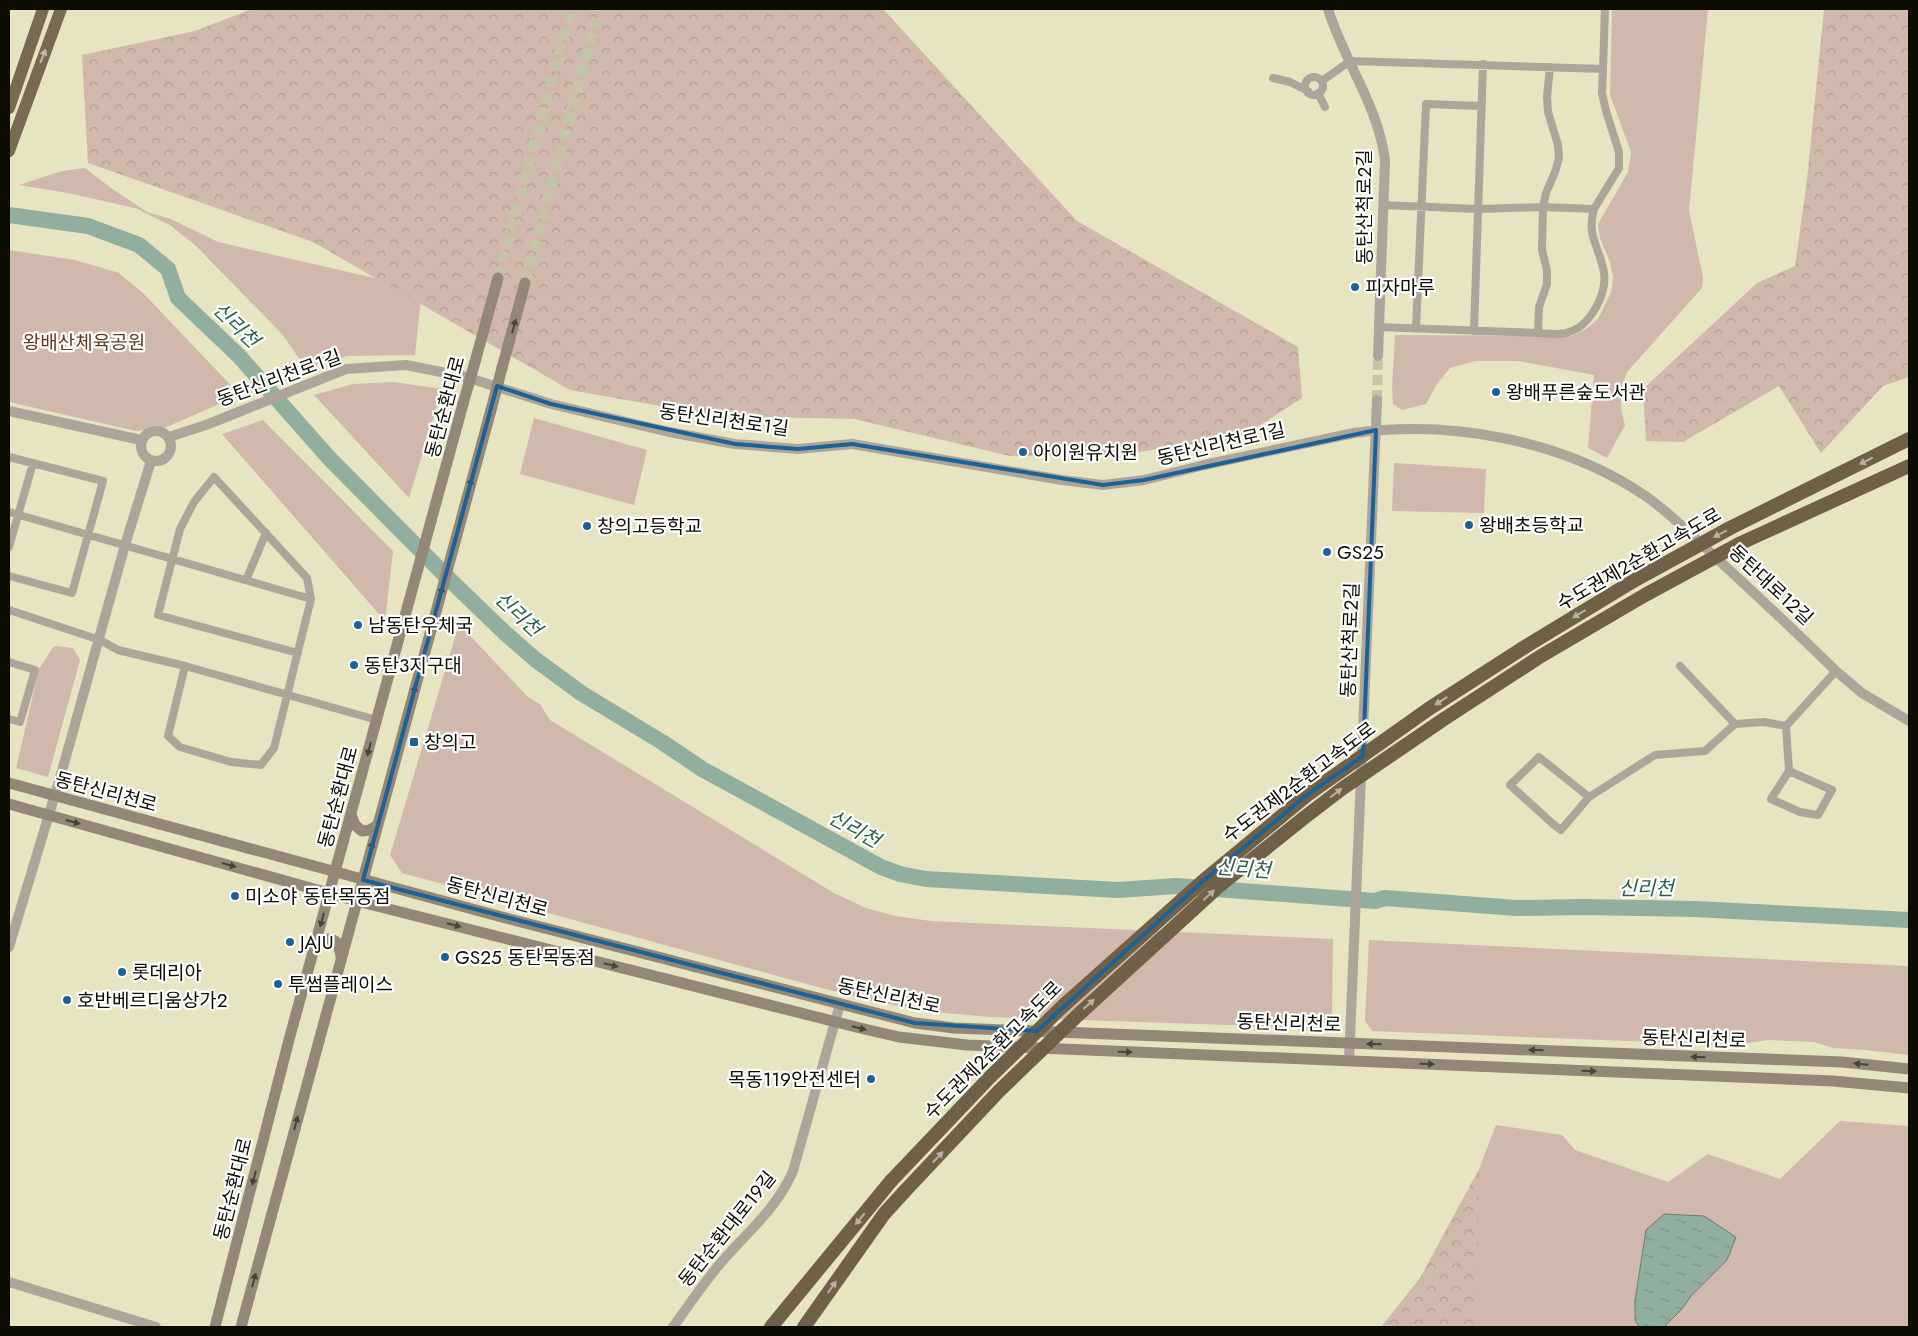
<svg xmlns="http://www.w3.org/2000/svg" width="1918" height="1336" font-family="Jost,'Noto Sans KR',sans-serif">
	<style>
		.green { fill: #d0b8ac }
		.forest { fill: url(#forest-crowns) }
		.water { fill: url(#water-ripples); stroke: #697e70 }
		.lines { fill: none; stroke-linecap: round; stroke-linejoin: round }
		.river { stroke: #90af9e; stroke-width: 16 }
		.tertiary-tunnel { stroke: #c5c4a4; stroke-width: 10; stroke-dasharray: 10 5; stroke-linecap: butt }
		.secondary-tunnel { stroke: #c5c4a4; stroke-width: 11; stroke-dasharray: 11 5.5; stroke-linecap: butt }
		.minor { stroke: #ada59a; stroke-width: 8 }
		.tertiary { stroke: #ada59a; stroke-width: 10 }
		.secondary { stroke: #938777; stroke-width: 11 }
		.trunk { stroke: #786952; stroke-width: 12 }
		.motorway { stroke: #706048; stroke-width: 14 }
		.secondary-bridge { stroke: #938777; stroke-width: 11 }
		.motorway-bridge { stroke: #706048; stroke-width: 14 }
		.oneway { fill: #c2bcb1 }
		.oneway2 { fill: #494337 }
		.oneway3 { fill: #b8b0a4 }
		.marked { fill: none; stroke: #1c6296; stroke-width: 4; stroke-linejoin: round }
		.poi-dot { fill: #1c6296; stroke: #fff; stroke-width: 2 }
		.labels { text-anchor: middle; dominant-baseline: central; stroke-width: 4.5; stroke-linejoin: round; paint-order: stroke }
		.street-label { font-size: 19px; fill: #0d0c03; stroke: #fff }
		.poi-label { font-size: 19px; fill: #0d0c03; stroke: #fff; text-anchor: start }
		.park-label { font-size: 19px; fill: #633920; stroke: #fff }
		.water-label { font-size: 20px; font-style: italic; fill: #2a6048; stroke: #fff }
	</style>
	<defs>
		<pattern id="forest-crowns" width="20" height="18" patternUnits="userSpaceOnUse" patternTransform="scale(1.25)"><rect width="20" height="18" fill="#d0b8ac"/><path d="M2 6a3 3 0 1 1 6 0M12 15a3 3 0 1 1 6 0" fill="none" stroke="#b19d92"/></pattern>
		<pattern id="water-ripples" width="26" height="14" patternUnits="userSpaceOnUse" patternTransform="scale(1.25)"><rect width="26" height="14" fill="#90af9e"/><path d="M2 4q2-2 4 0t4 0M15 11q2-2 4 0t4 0" fill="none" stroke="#7b9586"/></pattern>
	</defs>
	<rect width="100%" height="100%" fill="#e6e4c1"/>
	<path class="green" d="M1612 9H1708L1689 211 1703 277 1702 288 1627 372C1619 393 1619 403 1625 425L1607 458 1588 448 1594 375 1518 361H1475L1450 368 1437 384 1426 404 1402 410 1393 404 1392 387 1395 335 1572 336 1586 329 1598 319 1612 290 1613 276 1610 262 1600 238 1598 224 1628 172 1631 152 1610 95Z
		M85 168 111 188 147 212 171 219 218 242 422 289 415 355 347 356 306 368 282 334 196 246 170 225 135 208 68 193 19 185 62 171Z
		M9 250 75 260 119 273 145 295 240 395 162 429 136 431 9 402Z
		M394 382 442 389 409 498 314 395 353 384Z
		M534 418 647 450 634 505 520 474Z
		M263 420 393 551 385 621 222 434Z
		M1394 463 1486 469 1484 513 1392 511Z
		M459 624 528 697 540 704 550 720 834 893 866 908 895 916 931 921 1333 939 1332 1017 1317 1028 990 1017 934 1012 872 1001 818 987 402 873 390 855Z
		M54 646 73 648 80 660 48 777 16 768 39 669Z
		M1369 940 1909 966V1055L1865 1050 1833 1048 1814 1042 1769 1040 1733 1045 1372 1031 1365 1021Z
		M1840 1121 1909 1126V1327H1468L1479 1169 1496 1125 1562 1135 1575 1150 1668 1182 1708 1154 1780 1179Z"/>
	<path class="forest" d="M252 9H883L1077 221 1298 347 1302 398 1242 437 1125 454 1010 456 854 419 717 416 570 390 313 242 88 163 82 55 195 31Z
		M1824 9H1909V377L1883 386 1821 453 1779 386 1683 442 1646 441 1643 389 1757 283 1795 266 1807 180Z
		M1479 1169 1477 1327H1381L1420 1278Z"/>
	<path class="water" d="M1664 1214 1704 1216 1736 1237 1727 1260 1691 1296 1682 1309 1664 1327H1639L1635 1320V1301L1646 1230Z"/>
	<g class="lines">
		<path class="river" d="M9 215 88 226 139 245 168 269 178 298 239 356 329 458 450 580 504 632 536 660 581 693 662 742 702 769 881 867 900 874 926 879 1118 890 1176 886 1375 901 1385 898 1516 908 1583 907 1695 909 1909 920"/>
		<path class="tertiary-tunnel" d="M1377 400 1378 356"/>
		<path class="secondary-tunnel" d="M498 278 571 9
			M525 283 599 9"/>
		<path class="minor" d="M1305 86a9 9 0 1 1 18 0a9 9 0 1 1-18 0Z
			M1273 78 1290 82 1308 91
			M1322 81 1350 61 1603 69 1605 9
			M1318 93 1325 107
			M1383 205 1478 209 1543 207 1546 193 1555 172 1559 158 1558 145 1548 112 1547 97 1550 67
			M1379 327 1538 333 1539 307 1547 284V270L1542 250 1543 207 1594 209 1619 168V152L1606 111 1602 93 1603 69
			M1416 329 1426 104 1481 106
			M1474 331 1483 64
			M1538 333C1547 333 1559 336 1569 332 1590 326 1607 294 1604 273 1600 246 1586 238 1594 209
			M9 457 103 481 72 593 9 576
			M9 512 311 599
			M9 547 33 463
			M246 580 266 533
			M9 610 100 640 118 650 185 666 377 720
			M9 662 35 670 20 722 9 719
			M185 666 168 736 180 747 231 762 261 765 274 748 311 599 307 578 214 477 194 502 180 529 158 615 298 653
			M1680 666 1735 724 1764 722 1786 726
			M1789 771 1832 790 1818 815 1800 812 1771 799 1789 771 1786 726 1836 671
			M1589 797 1561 830 1553 824 1510 785 1539 757 1589 797 1655 755 1705 751 1735 724"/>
		<path class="tertiary" d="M1328 9C1344 61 1378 105 1385 160L1378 356
			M9 411 141 440
			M141 446a15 15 0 1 1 30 0a15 15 0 1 1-30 0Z
			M169 437 206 425 346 369 406 365 466 377 551 404 669 432 735 444 798 449 852 444 1062 480 1103 485 1144 480 1204 465 1354 433C1453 420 1564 440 1647 497 1675 517 1700 543 1726 567 1763 601 1800 636 1836 671L1862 693 1909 721
			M9 947 60 778 125 545 151 461
			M1349 1061 1377 400
			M9 1282 156 1327
			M673 1327C688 1306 703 1284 719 1265 745 1234 777 1209 793 1171L840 1004"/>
		<path class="secondary" d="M475 362 498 278
			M502 368 525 283
			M9 783 498 916 915 1023 954 1028 1842 1062 1909 1069
			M9 804 357 901 860 1028 899 1037 967 1045 1833 1081 1909 1088
			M351 815 355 825 362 831 370 830 378 825
			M315 947C324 939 328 936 338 943L341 956
			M215 1327 290 1036 463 404
			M241 1327 491 410"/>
		<path class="trunk" d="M9 108 43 9
			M9 151 61 9"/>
		<path class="motorway" d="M771 1327 891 1181
			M804 1327 884 1214 904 1192"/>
		<path class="secondary-bridge" d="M463 404 475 362
			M491 410 502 368"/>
		<path class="motorway-bridge" d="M891 1181 990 1077 1063 1006 1202 882 1307 795 1430 708 1528 645 1635 580 1732 527 1909 439
			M904 1192 999 1091 1078 1015 1219 886 1305 817 1343 788 1444 719 1541 656 1645 595 1741 543 1909 466"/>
	</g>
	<defs><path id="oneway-solid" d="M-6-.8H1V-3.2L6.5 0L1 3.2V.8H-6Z" transform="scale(1.25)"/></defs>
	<use class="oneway" href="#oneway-solid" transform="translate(43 56) rotate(-69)"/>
	<g class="oneway2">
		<use href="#oneway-solid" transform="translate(514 326) rotate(-75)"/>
		<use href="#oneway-solid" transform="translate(470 485) rotate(-75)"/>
		<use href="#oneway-solid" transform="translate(441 593) rotate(-75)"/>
		<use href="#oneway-solid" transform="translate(414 692) rotate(-75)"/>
		<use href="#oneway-solid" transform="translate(369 749) rotate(105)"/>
		<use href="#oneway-solid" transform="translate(73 822) rotate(15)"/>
		<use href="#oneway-solid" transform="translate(371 848) rotate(-75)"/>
		<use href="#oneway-solid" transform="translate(229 865) rotate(15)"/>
		<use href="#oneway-solid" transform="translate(322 920) rotate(105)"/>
		<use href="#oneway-solid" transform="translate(454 925) rotate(14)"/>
		<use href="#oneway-solid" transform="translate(611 965) rotate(14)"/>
		<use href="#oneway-solid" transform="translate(859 1028) rotate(14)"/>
		<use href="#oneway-solid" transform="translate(1374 1044) rotate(-178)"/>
		<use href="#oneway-solid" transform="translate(1536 1050) rotate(-178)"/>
		<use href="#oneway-solid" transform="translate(1125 1052) rotate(2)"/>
		<use href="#oneway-solid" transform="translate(1698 1057) rotate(-178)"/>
		<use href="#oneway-solid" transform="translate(1427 1064) rotate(2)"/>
		<use href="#oneway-solid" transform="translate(1861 1064) rotate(-175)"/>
		<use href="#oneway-solid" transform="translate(1589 1071) rotate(2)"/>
		<use href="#oneway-solid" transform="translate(296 1123) rotate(-75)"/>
		<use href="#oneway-solid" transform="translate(254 1178) rotate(104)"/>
		<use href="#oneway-solid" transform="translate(254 1280) rotate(-75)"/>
	</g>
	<g class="oneway3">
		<use href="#oneway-solid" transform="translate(1866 461) rotate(154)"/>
		<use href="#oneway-solid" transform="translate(1720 534) rotate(152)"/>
		<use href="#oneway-solid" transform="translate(1579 614) rotate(149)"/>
		<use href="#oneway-solid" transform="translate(1441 701) rotate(147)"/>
		<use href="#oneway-solid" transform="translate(1336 793) rotate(-37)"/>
		<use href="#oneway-solid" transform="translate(1209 895) rotate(-42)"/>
		<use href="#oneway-solid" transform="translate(1089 1004) rotate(-42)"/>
		<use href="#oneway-solid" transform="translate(938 1157) rotate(-47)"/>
		<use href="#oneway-solid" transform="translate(860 1219) rotate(130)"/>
		<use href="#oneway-solid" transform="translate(832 1287) rotate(-55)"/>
	</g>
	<path class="marked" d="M497 386 551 404 735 444 798 449 852 444 1103 485 1144 480 1376 430 1363 756 1307 795 1202 882 1037 1031 915 1023 363 880Z"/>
	<g class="poi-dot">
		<circle cx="1355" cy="287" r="5"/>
		<circle cx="1496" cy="392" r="5"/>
		<circle cx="1023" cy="452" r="5"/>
		<circle cx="1469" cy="525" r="5"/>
		<circle cx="587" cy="526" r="5"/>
		<circle cx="1327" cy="552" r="5"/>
		<circle cx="358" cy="625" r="5"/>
		<circle cx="354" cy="665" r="5"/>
		<rect x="409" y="737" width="10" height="10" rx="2.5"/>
		<circle cx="235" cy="896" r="5"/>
		<circle cx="290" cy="942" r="5"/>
		<circle cx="445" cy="957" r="5"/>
		<circle cx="122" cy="972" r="5"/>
		<circle cx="278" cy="984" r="5"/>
		<circle cx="67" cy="1000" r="5"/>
		<circle cx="871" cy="1079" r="5"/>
	</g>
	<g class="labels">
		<g class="street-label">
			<text transform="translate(1364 207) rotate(-90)">동탄산척로2길</text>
			<text transform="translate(279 378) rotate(-20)">동탄신리천로1길</text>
			<text transform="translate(445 407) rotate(-75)">동탄순환대로</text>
			<text transform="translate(724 420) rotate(8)">동탄신리천로1길</text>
			<text transform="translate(1221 444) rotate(-13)">동탄신리천로1길</text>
			<text transform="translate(1639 559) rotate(-30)">수도권제2순환고속도로</text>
			<text transform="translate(1771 585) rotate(43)">동탄대로12길</text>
			<text transform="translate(1350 640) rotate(-88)">동탄산척로2길</text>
			<text transform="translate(1299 782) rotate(-37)">수도권제2순환고속도로</text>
			<text transform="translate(106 792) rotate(15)">동탄신리천로</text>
			<text transform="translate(338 797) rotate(-75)">동탄순환대로</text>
			<text transform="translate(497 897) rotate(15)">동탄신리천로</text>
			<text transform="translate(889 996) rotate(12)">동탄신리천로</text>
			<text transform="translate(1289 1023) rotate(2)">동탄신리천로</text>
			<text transform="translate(1694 1039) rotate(2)">동탄신리천로</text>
			<text transform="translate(993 1050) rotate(-45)">수도권제2순환고속도로</text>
			<text transform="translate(233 1189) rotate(-76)">동탄순환대로</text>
			<text transform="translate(727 1229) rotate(-51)">동탄순환대로19길</text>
		</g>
		<g class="poi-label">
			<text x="1365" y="287">피자마루</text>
			<text x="1506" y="392">왕배푸른숲도서관</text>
			<text x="1033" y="452">아이원유치원</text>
			<text x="1479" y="525">왕배초등학교</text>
			<text x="597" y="526">창의고등학교</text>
			<text x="1337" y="552">GS25</text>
			<text x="368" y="625">남동탄우체국</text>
			<text x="364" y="665">동탄3지구대</text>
			<text x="424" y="742">창의고</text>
			<text x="245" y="896">미소야 동탄목동점</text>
			<text x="300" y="942">JAJU</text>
			<text x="455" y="957">GS25 동탄목동점</text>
			<text x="132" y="972">롯데리아</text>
			<text x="288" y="984">투썸플레이스</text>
			<text x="77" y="1000">호반베르디움상가2</text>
			<text x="861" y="1079" text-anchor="end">목동119안전센터</text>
		</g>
		<g class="park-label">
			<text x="84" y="342">왕배산체육공원</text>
		</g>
		<g class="water-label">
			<text transform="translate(236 325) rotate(44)">신리천</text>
			<text transform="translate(518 614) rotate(43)">신리천</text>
			<text transform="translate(854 829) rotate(29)">신리천</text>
			<text transform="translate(1243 869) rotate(4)">신리천</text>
			<text x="1646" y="888">신리천</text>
		</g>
	</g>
	<rect width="1918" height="1336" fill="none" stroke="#0d0c03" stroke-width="20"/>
</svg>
